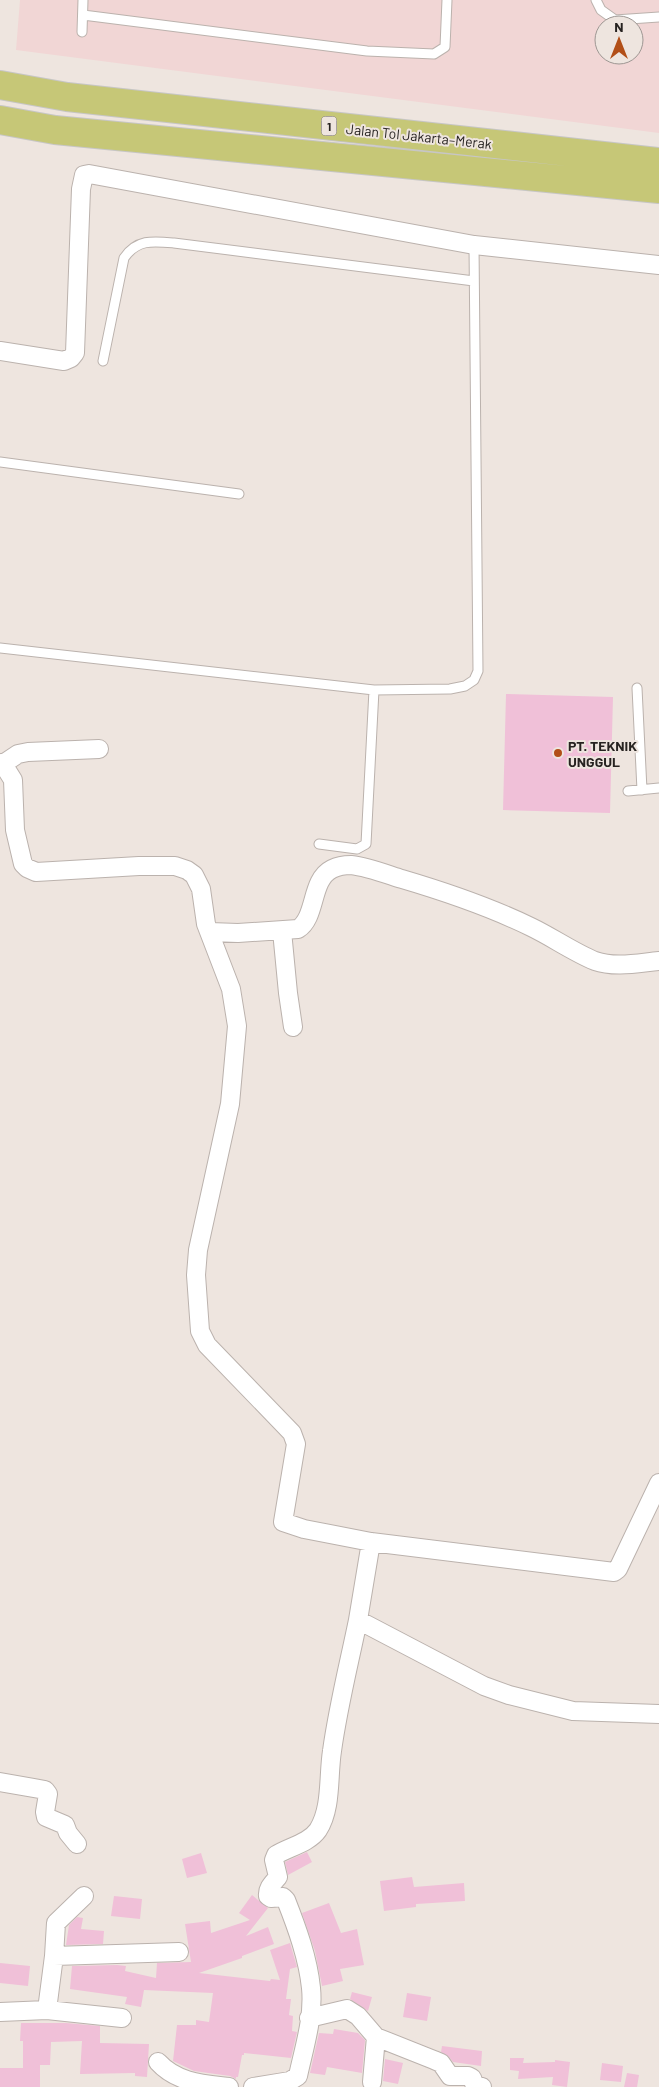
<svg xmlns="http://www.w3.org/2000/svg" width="659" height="2087" font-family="Barlow,sans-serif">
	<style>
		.industrial { fill: #f1d6d5; fill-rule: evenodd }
		.building { fill: #f0c0d8 }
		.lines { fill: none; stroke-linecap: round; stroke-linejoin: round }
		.lane-casing { stroke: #bbb2ad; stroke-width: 11 }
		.street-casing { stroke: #bbb2ad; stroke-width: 20 }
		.highway-casing { stroke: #c7c6c5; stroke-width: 30 }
		.lane { stroke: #fff; stroke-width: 9 }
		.street { stroke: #fff; stroke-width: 18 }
		.highway { stroke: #c6c777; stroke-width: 28 }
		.poi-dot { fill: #b24f18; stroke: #eee5df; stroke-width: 2 }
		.labels { text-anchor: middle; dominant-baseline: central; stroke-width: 4; stroke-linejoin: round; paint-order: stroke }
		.shield { fill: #eee5df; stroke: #635d5a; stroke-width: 1 }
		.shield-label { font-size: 12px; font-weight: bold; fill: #272321 }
		.street-label { font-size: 14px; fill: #272321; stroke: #eee5df }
		.poi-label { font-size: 14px; font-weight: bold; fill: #272321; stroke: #eee5df; text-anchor: start }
	</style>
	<rect width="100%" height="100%" fill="#eee5df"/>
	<path class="industrial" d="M20 0H659V133L16 50ZM604 25H634V55H604Z"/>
	<path class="building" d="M506 694 613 697 610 813 503 810Z
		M307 1852 312 1862 288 1875 285 1862Z
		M201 1853 207 1873 187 1878 182 1859Z
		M412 1877 414 1887 464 1883 465 1901 416 1904V1907L384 1911 380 1881Z
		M252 1895 268 1908 246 1936 268 1927 274 1944 242 1956V1958L199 1973 270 1981 271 1979 280 1980 270 1950 290 1943 297 1967 290 1969 286 1999H291L289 2015 293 2016 292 2031 297 2032 291 2058 244 2053V2055H242L238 2077H236V2079L230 2076 194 2071 173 2061 177 2025H196V2020L209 2022 213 1993 144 1990 141 2007 125 2004 127 1997 70 1989 72 1966 117 1965 126 1966 125 1971 156 1978 157 1963 191 1962 185 1924 210 1921 211 1933 250 1920 239 1913Z
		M114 1896 142 1899 140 1919 111 1916Z
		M329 1903 341 1933 357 1929 364 1965 340 1969 343 1981 322 1986 315 1951 302 1913Z
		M77 1917 83 1918 81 1929 104 1931 103 1944 66 1945 69 1925Z
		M0 1963 30 1966 28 1986 0 1983Z
		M352 1992 372 1997 368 2011 350 1999Z
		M407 1993 431 1997 427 2021 403 2017Z
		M21 2023H66L100 2026V2043L149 2044 147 2077 135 2076V2073L80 2074 82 2041 51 2042 50 2065H40V2087H0V2068H23V2041H20Z
		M334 2029 358 2033 365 2040 362 2073 327 2067 325 2075 310 2073 319 2033 333 2034Z
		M442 2046 482 2051 481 2066 453 2062 449 2057 441 2052Z
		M510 2058H524L523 2063 555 2062V2060L570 2062 567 2087 552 2085 553 2077 518 2079 519 2071 510 2070Z
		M385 2059 403 2063 398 2084 383 2081Z
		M602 2063 623 2066 621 2082 600 2080Z
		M627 2073 639 2075 637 2087H624Z"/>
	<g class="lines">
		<g class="lane-casing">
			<path id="lane" d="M596 0 601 10 615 20 659 17
				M83 15 367 51 434 54 445 47 447 0
				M82 32 83 0
				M103 361 124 258C137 239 153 241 174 243L474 281
				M0 462 239 494
				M0 648 374 690 450 689 465 686 474 680 478 671 474 245
				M637 688 642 790
				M628 791 659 788
				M319 844 357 849 366 844 374 690"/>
		</g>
		<g class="street-casing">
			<path id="street" d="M0 351 64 361 71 358 75 353 81 189 84 175 89 174 474 245 659 265
				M0 763 3 764 13 780 15 830 23 864 27 868 36 872 139 866H175L187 870 194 875 201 889 206 924 231 989 237 1026 230 1104 198 1250 196 1275 200 1331 207 1345 292 1433 296 1444 283 1522 304 1529 371 1542 614 1572 618 1569 659 1483
				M3 764 18 754 28 752 99 749
				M282 931 288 993 293 1027
				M210 932 238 933 298 929C317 917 310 880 332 869 338 866 344 865 351 865 368 867 386 874 402 879 446 892 490 907 531 927 552 937 573 952 595 961 615 968 638 963 659 961
				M371 1542 358 1620 484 1686 509 1695 573 1711 659 1714
				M0 1782 45 1790 48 1794 45 1812 46 1817 65 1825 68 1833 77 1844
				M54 1956 56 1923 84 1896
				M47 2010 54 1956 179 1952
				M0 2012 47 2010 122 2018
				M309 2018 347 2009 358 2016 376 2037 434 2060 441 2063 450 2076H468L472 2078 475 2086 482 2087
				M158 2062C177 2083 204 2084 229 2087
				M372 2082 376 2037
				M253 2087 290 2081 298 2076C304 2048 314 2017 311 1988 308 1958 297 1928 286 1900L283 1897 271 1898 268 1896C267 1888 273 1883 278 1877L274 1860 276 1855C289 1847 309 1843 318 1830 332 1808 328 1776 332 1751 338 1707 349 1664 358 1620"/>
		</g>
		<g class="highway-casing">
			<path id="highway" d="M0 85 67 97 659 162
				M0 120 55 130 659 189"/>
		</g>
		<use href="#lane" class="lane"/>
		<use href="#street" class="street"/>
		<use href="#highway" class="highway"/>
	</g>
	<circle class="poi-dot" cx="558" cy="753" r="5"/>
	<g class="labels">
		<rect class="shield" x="321.5" y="116.5" width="15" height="19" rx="4"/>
		<g class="shield-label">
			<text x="329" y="126">1</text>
		</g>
		<g class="street-label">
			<text transform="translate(419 136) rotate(6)">Jalan Tol Jakarta–Merak</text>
		</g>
		<g class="poi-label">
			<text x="568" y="745">PT. TEKNIK<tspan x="568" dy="16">UNGGUL</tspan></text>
		</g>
	</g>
	<g transform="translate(619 40)"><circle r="24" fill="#eee5df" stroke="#9e9793"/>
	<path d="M0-4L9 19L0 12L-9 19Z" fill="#b24f18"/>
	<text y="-8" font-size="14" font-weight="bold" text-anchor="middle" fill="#272321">N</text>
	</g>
</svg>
